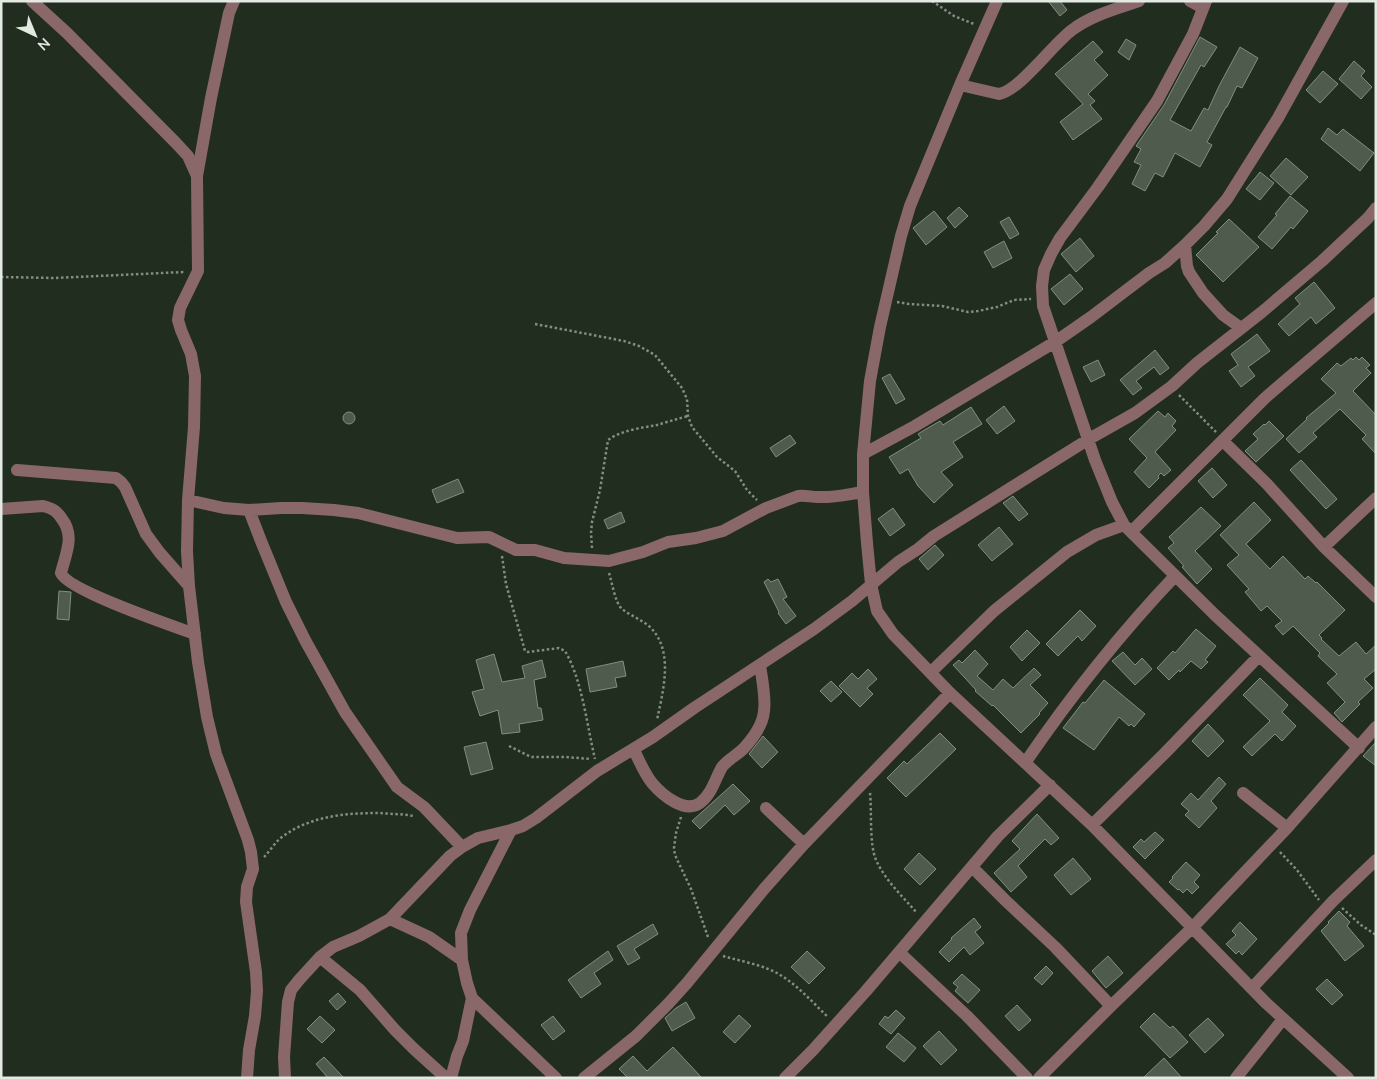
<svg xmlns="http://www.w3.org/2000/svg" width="1377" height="1079" font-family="Mulish,sans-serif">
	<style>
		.building { fill: #4f5c4d; stroke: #808f7e }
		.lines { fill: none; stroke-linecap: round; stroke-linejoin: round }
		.path { stroke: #838d82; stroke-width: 2.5; stroke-dasharray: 2.5 2.5; stroke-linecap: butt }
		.minor { stroke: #8a686a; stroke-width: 12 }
	</style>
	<rect width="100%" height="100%" fill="#212d1f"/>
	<path class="building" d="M1048 1H1060L1067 10 1060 16Z
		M1200 37 1217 47 1204 67 1201 65 1170 120 1191 131 1204 108 1208 110 1219 86 1240 47 1258 58 1242 88 1237 86 1227 107H1226L1207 142 1212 145 1200 167 1175 153 1163 177 1155 173 1145 191 1132 184 1141 165 1134 162 1141 149 1136 146 1164 105Z
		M1126 39 1136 45 1129 60 1118 52Z
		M1093 41 1103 52 1094 60 1108 75 1088 94 1095 101 1090 105 1102 119 1073 140 1060 122 1083 104 1055 74Z
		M1354 61 1365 71 1361 76 1372 87 1361 99 1339 79Z
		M1323 71 1338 84 1320 103 1306 90Z
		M1328 128 1337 135 1343 129 1374 153 1360 171 1321 139Z
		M1286 158 1308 177 1291 195 1270 176Z
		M1260 172 1274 183 1260 200 1246 189Z
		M1290 196 1308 211 1293 229 1291 227 1272 249 1258 237 1277 215 1275 214Z
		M959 207 968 216 955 228 947 218Z
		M934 211 947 227 926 245 913 228Z
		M1009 217 1019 234 1010 239 1000 222Z
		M1229 219 1259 247 1223 282 1196 255 1218 233 1216 232Z
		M1080 238 1094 256 1076 272 1061 254Z
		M1004 241 1012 258 993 268 984 252Z
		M1070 274 1083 289 1064 305 1051 289Z
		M1314 282 1335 308 1316 324 1311 317 1289 336 1278 324 1300 304 1295 298Z
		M1257 334 1270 351 1248 367 1255 376 1241 387 1229 371 1238 365 1231 354Z
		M1155 350 1169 368 1160 375 1154 367 1136 381 1142 388 1133 395 1120 380Z
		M1356 357 1359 360 1362 357 1370 365 1366 368 1371 373 1353 391 1376 415V454L1362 439 1366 435 1340 409 1313 433 1317 437 1299 453 1286 439 1307 419 1306 418 1336 393 1321 379 1337 363 1341 366 1351 358 1353 360Z
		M1098 360 1105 375 1091 382 1083 367Z
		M890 374 905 399 896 404 882 378Z
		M1004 406 1015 421 997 434 986 420Z
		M971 407 982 424 953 442 963 457 941 472 953 485 934 503 918 486 908 469 900 474 889 457 921 438 918 434 921 432 940 421 943 425Z
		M1158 411 1165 417 1168 413 1176 421 1172 426 1176 430 1155 452 1171 470 1164 476 1161 473 1158 476 1159 478 1149 488 1134 472 1147 458 1129 439Z
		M343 418a6 6 0 1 1 12 0a6 6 0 1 1-12 0Z
		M1269 421 1284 436 1256 462 1245 451 1258 439 1253 434 1264 424 1265 425Z
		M790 435 796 443 776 457 770 448Z
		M1301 460 1337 499 1326 509 1290 470Z
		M1212 468 1227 485 1213 498 1198 481Z
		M458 479 464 492 437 503 432 490Z
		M1013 496 1028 514 1019 521 1003 503Z
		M1254 502 1271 520 1246 544 1270 569 1283 556 1305 579 1308 576 1316 583 1317 582 1345 610 1319 635 1322 638 1321 639 1339 656 1356 642 1366 654 1376 645V669L1364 679 1373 688 1358 702 1360 704 1342 722 1334 713 1345 702 1327 683 1337 674 1318 656 1320 653 1293 626 1283 635 1275 626 1282 621 1267 606 1261 611 1245 592 1249 589 1227 565 1239 555 1220 535Z
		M1201 507 1221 526 1195 551 1212 569 1197 584 1182 567 1184 566 1168 548 1174 543 1169 537Z
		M893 508 905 525 890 536 878 519Z
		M621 512 625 522 608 529 604 520Z
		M999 527 1013 544 992 561 978 545Z
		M935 545 944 555 928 570 919 559Z
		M768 579 771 582 778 579 787 597 783 599 796 616 786 624 778 613 779 612 764 582Z
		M59 591 71 592 69 620 57 619Z
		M1080 610 1096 626 1082 641 1078 636 1058 656 1046 644Z
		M1196 629 1216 646 1205 660 1208 662 1201 669 1191 661 1180 672 1179 670 1169 680 1157 668 1173 651 1175 653Z
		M1027 630 1040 643 1022 661 1010 647Z
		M975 650 988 664 977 676 993 690 1003 679 1013 688 1034 668 1041 675 1030 685 1048 703 1039 713 1040 714 1021 733 993 705 992 706 975 691 976 690 953 665 959 660 962 663Z
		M1123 652 1135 665 1142 658 1152 669 1135 685 1112 661Z
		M494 654 502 682 525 678 522 666 542 660 546 677 534 680 538 708H541L543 720 519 724 520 732 502 734 498 710 480 716 472 692 484 689 476 660Z
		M623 661 626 676 615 678 617 687 590 692 586 669Z
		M868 669 877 679 867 688 873 694 860 707 839 686 852 673 858 679Z
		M1260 678 1288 705 1282 712 1296 726 1282 741 1275 734 1252 756 1243 747 1270 721 1243 695Z
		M1104 680 1145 714 1134 727 1131 724 1129 726 1119 717 1094 750 1063 728 1083 702 1085 703Z
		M831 681 842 692 831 702 820 691Z
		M1208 724 1224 741 1208 757 1192 741Z
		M940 733 956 749 906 797 887 778 904 761 907 764Z
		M763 736 778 752 762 768 749 754Z
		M486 742 493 769 471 775 464 747Z
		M1376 742V766L1363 756Z
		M1219 777 1226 784 1211 801 1217 808 1199 828 1185 815 1189 811 1181 804 1191 793 1198 800Z
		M733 784 750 801 734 815 725 805 724 806 700 829 692 821Z
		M1037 814 1059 838 1051 845 1045 839 1018 866 1027 877 1011 892 994 873 1020 849 1012 841Z
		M1155 832 1164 840 1145 859 1133 847 1141 839 1144 842Z
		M919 853 936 869 920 885 904 869Z
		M1073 858 1091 879 1071 895 1054 875Z
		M1186 862 1200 875 1194 882 1199 887 1192 894 1187 889 1183 893 1179 889 1178 890 1169 882 1173 878 1172 877Z
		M1339 911 1350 922 1347 926 1364 946 1345 961 1321 931 1329 923 1328 922Z
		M974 918 981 927 975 932 984 943 970 955 964 947 949 962 939 952 952 939 951 938Z
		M1240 922 1257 939 1242 955 1239 951 1236 954 1226 944 1236 935 1232 931Z
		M653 924 658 934 634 949 640 958 628 965 617 946Z
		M608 951 613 960 594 973 601 984 581 998 568 980Z
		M807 951 825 968 809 984 791 967Z
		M1108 956 1123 973 1106 988 1092 971Z
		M1046 966 1053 973 1042 985 1034 978Z
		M962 974 980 990 968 1003 955 991 958 987 953 983Z
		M1327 979 1343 995 1332 1005 1316 989Z
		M338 993 346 1002 337 1010 329 1001Z
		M686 1002 695 1018 672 1031 665 1018 676 1008Z
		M1017 1005 1031 1020 1019 1031 1005 1016Z
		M896 1010 905 1018 891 1034 879 1024 885 1016 888 1018Z
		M1154 1013 1170 1028 1173 1026 1188 1042 1170 1058 1140 1027Z
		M739 1015 751 1026 735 1043 723 1032Z
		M320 1016 335 1030 322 1043 307 1029Z
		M553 1016 565 1031 553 1040 541 1025Z
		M1208 1018 1224 1035 1205 1053 1189 1035Z
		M939 1031 957 1050 941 1065 923 1046Z
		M898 1033 916 1048 904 1062 886 1047Z
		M673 1047 702 1078H628L619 1069 633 1056 647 1071Z
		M324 1057 344 1078H328L316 1064Z
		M1164 1058 1182 1078H1143Z"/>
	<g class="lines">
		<path class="path" d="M932 1 954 16 974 24
			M1 277 55 278 184 272
			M897 302 909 304 942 306 968 312 978 311 997 307 1014 300 1031 299
			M535 324 624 341 639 346 655 355 682 388 687 399 688 416 692 427 717 457 735 471 747 490 757 500
			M1179 395 1216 432
			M592 548 591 533 592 522 600 490 608 440C622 430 641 428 657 425 667 422 677 419 688 416
			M502 556 506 584 525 651 528 652 559 648 565 651C582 679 587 726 595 759
			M609 573C612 582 615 603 622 609 631 616 643 620 651 628 674 652 663 691 657 720
			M509 746 531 757H566L591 759
			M870 793C872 812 869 843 876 860 885 880 903 897 917 913
			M681 817 676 833 674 848 675 855 691 889 708 937
			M1280 852 1297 870 1319 900
			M264 857C270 851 275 842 282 837 310 816 345 813 379 813 391 814 403 814 414 816
			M1342 908 1361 925 1376 935
			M723 956C740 961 759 964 775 972 796 983 811 1001 828 1017"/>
		<path class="minor" d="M32 1 67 33 176 143 188 156 197 176 198 271 180 308 178 320 181 330 191 354 195 376 194 427 188 500 187 551 189 586 198 662 207 717 216 754 248 840 251 852 253 869 247 887 246 902 256 972 257 991 255 1016 249 1050 247 1078
			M997 1 960 85 910 206 901 236 880 327 870 381 863 454V492L867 543 871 584 877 611 893 634 950 693 1092 825 1265 1002 1348 1078
			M1190 1 1203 8
			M1206 1 1193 34 1157 101 1098 187 1060 238 1051 254 1044 270 1042 286 1043 306 1095 460 1112 502 1124 525 1215 615 1359 748
			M960 85 999 94C1019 91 1053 44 1072 30 1092 15 1116 9 1139 1
			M197 176 211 98 229 13 234 1
			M1185 245 1187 266 1189 272 1203 293 1223 315 1241 328
			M1223 441 1267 484 1324 547 1376 597
			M863 454 915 426 1055 342 1091 317 1149 273 1165 263 1185 245 1204 226 1227 199 1278 118 1343 1
			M17 470 116 478 121 482 125 487 146 534 160 553 189 586
			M188 500 224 508 249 510 281 508H302L334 510 358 513 457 538 489 537 516 550H535L564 558 609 561 643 552 668 542 696 538 723 531 766 508 798 496C805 495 811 497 818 497 833 498 849 494 863 492
			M1 509 43 506C52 508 57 511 62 519 75 536 66 553 61 573 67 590 173 626 195 634
			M249 510 261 541 286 602 305 640 345 712 397 787 424 807 462 847
			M1131 532 1265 398 1376 303
			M1324 547 1376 498
			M931 672 994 611 1067 552 1096 535 1124 525
			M634 750C639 760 644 773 652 783 662 795 685 814 700 803 712 794 715 779 722 767 728 759 738 755 745 747 753 738 763 724 764 711 766 698 762 679 760 665
			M1025 763C1070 697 1120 634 1175 576
			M1243 793 1287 828
			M766 808 804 844
			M1092 825 1165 753 1259 656
			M972 867 1006 901 1055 947 1111 1006
			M390 919 429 937 462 960
			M899 952 967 1016 1027 1078
			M320 957 360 990 395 1030 414 1049 446 1078
			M1252 988 1333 901 1376 860
			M472 998 556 1078
			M285 1078 284 1057 288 1002 291 990 299 980 320 957 333 947 359 936 390 919 450 856 462 847 478 838 511 830 523 826 536 818 597 771 653 737 694 708 814 629 852 601 898 562 918 549 934 536 1089 439 1135 413 1172 386 1197 363 1262 312 1322 261 1368 218 1376 208
			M451 1078 457 1056 463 1041 472 998 467 983 462 960 461 933 470 910 511 830
			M584 1078 636 1036 668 1004 687 983 764 889 804 844 950 693
			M785 1078 813 1050 866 991 998 836 1050 785
			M1039 1078 1111 1006 1193 927 1287 828 1376 727
			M1236 1078 1283 1019"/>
	</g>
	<rect width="1377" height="1079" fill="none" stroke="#e2eae1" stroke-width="5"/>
	<g transform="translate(35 35) rotate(136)" stroke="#212d1f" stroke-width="4" paint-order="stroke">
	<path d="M0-4L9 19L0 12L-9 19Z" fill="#e2eae1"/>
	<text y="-8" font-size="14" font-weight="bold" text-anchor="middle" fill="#e2eae1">N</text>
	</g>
</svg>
